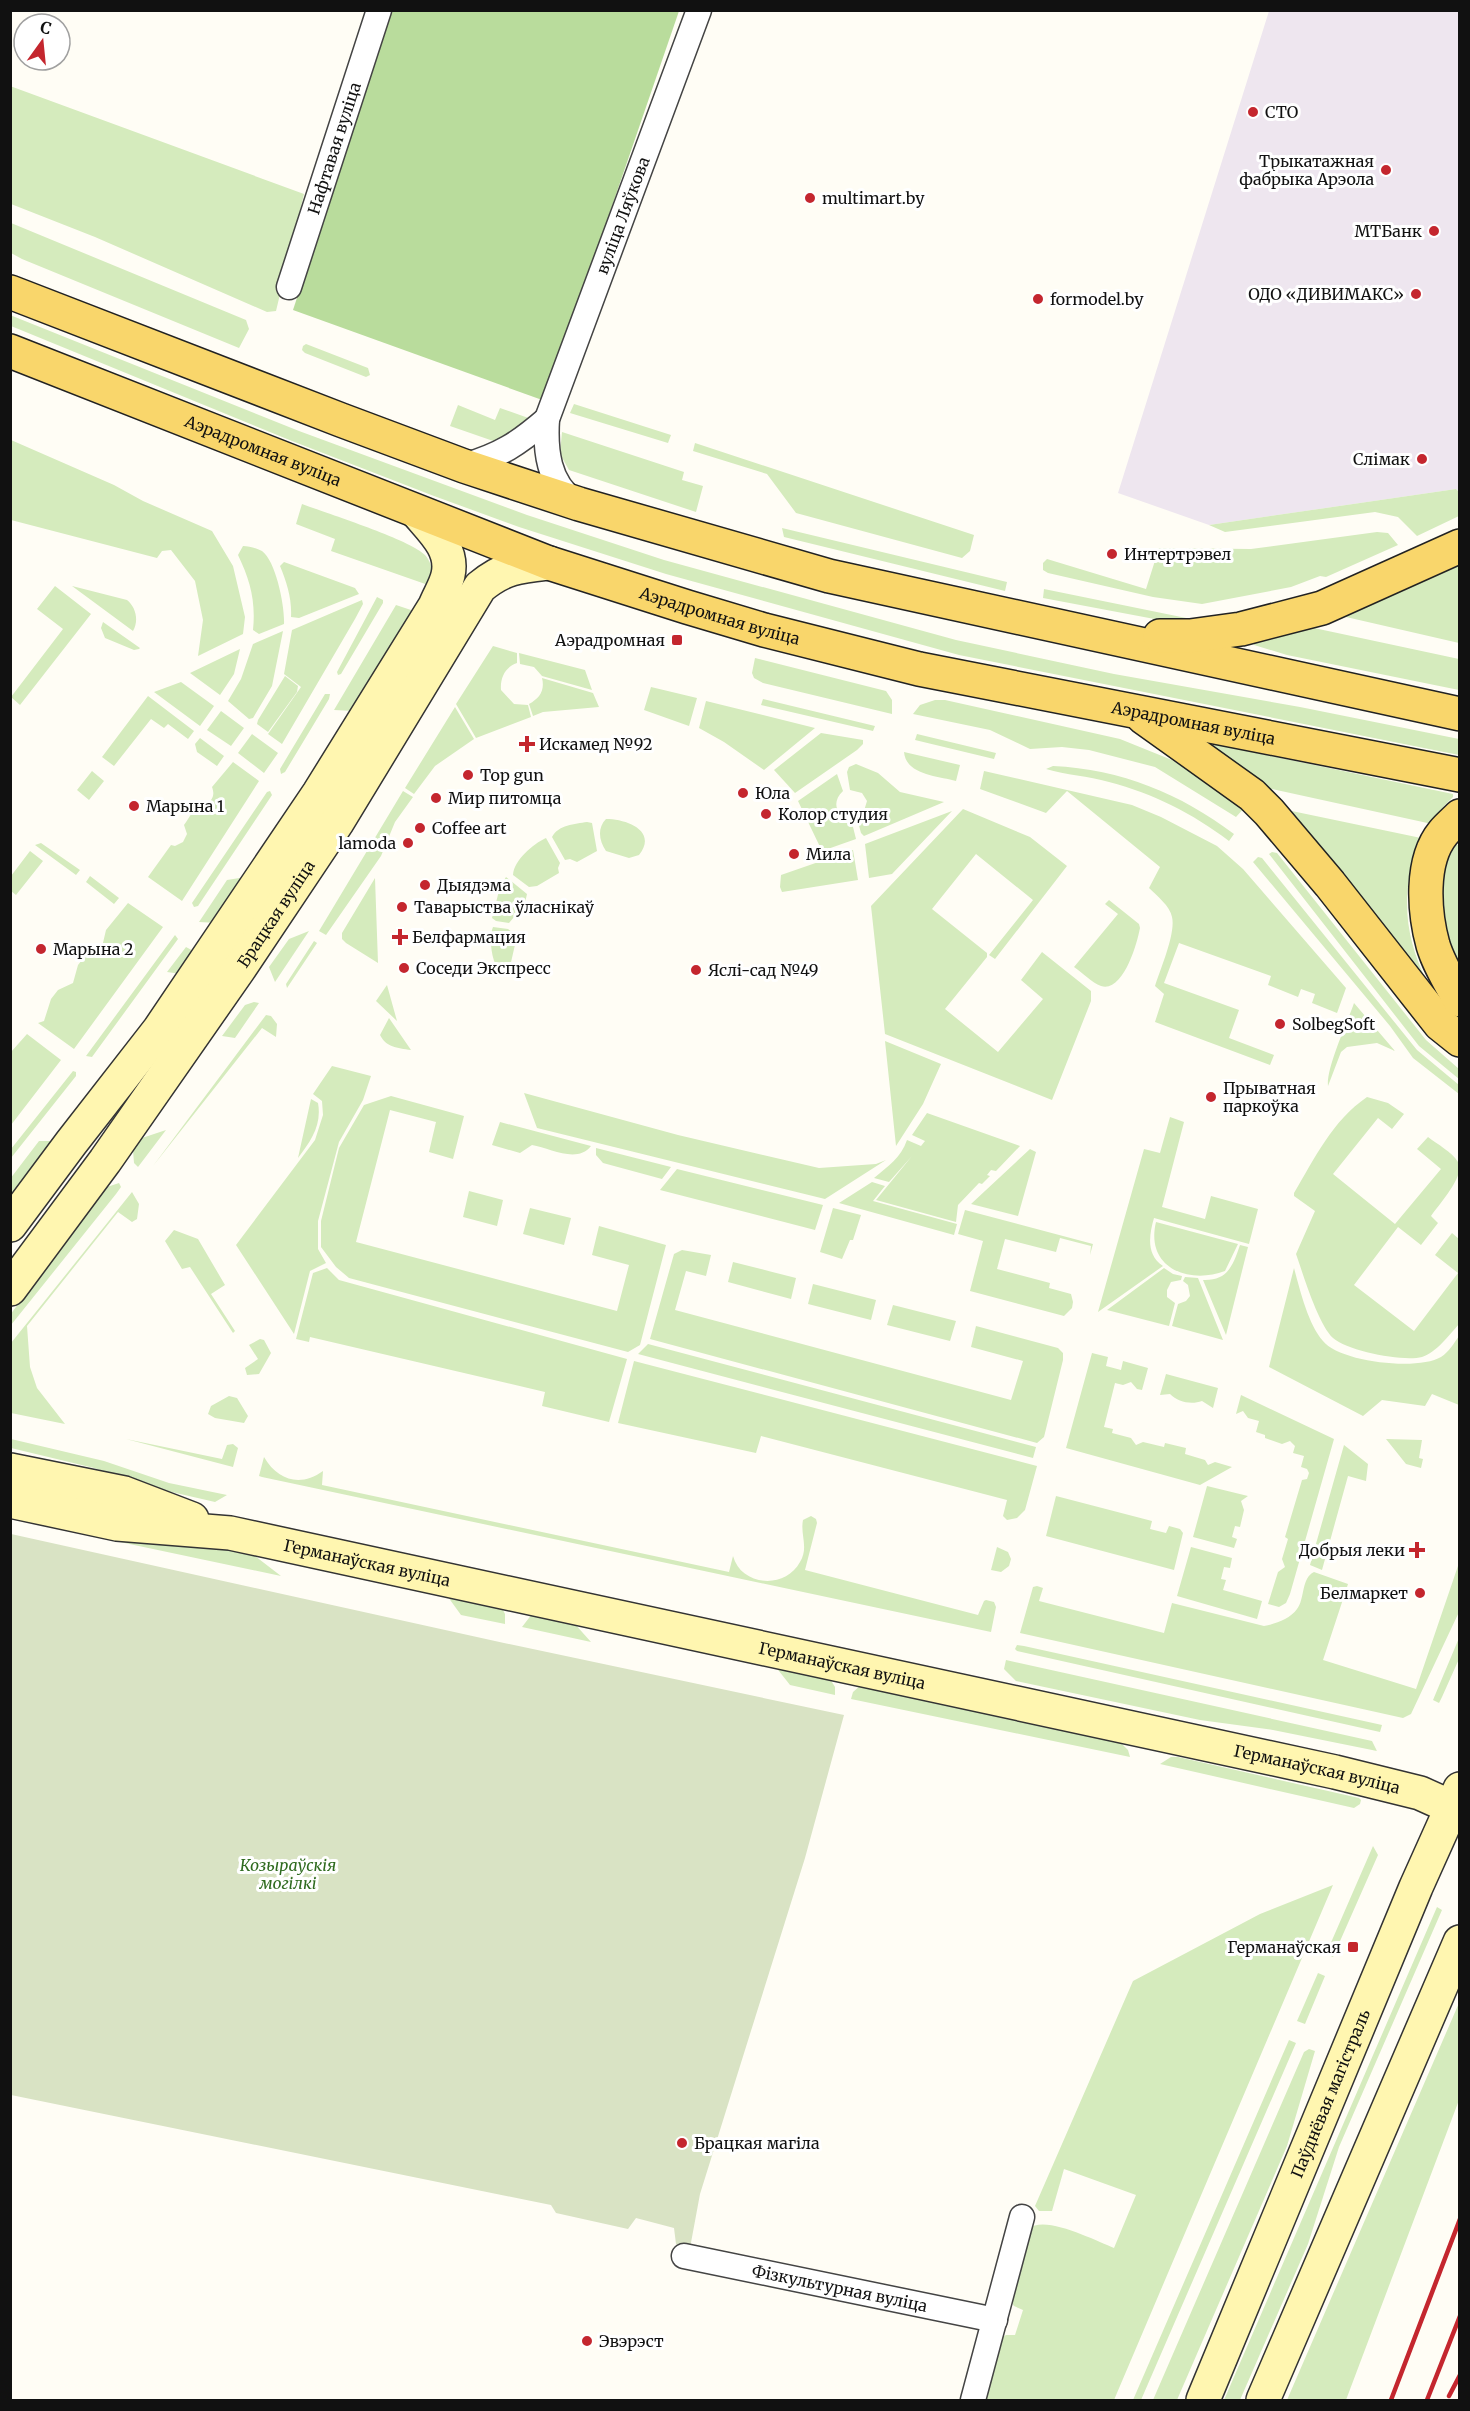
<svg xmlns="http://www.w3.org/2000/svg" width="1470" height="2411" font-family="Merriweather,serif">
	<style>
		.industrial { fill: #eee6ef }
		.green { fill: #d5ebbd }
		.forest { fill: #b9dc9c }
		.cemetery { fill: #d9e3c4 }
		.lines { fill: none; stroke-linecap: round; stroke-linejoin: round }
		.street-casing { stroke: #444; stroke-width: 27 }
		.secondary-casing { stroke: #333; stroke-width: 36 }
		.primary-casing { stroke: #222; stroke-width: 36 }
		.street { stroke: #fff; stroke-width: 24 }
		.secondary { stroke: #fff6b0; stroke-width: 33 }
		.primary { stroke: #f9d66b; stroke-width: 33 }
		.rail { stroke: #c4262e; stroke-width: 4.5 }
		.poi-dot { fill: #c4262e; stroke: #fff; stroke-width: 2 }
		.labels { text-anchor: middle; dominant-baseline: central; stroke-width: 6; stroke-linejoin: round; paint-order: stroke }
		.poi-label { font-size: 16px; fill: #111; stroke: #fff; text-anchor: start }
		.street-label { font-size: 16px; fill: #111; stroke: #fff }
		.park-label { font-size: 16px; font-style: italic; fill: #2f6b1f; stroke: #fff }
	</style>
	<rect width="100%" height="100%" fill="#fffdf5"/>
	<path class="industrial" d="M1269 11H1459V492L1456 489 1209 525 1118 493Z"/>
	<path class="green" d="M10 86 304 194 276 311 267 312 95 237 11 204Z
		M11 223 246 320 249 329 239 348 22 259 11 253Z
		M10 315 299 431 527 515 664 560 956 640 1114 674 1300 707 1459 739V755L959 655 666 574 519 527 434 496 292 441 11 326Z
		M306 344 368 368 370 375 366 377 305 353 302 350 303 346Z
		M574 404 671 435 668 443 570 413Z
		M458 405 495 420 500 408 534 420 499 443 450 426Z
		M562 432 684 472 682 480 703 486 696 512 569 470 560 454Z
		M11 440 114 485 143 501 212 531 233 566 245 617 243 634 198 656 203 620 195 581 171 550 162 551 157 558 11 520Z
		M695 443 974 535 970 551 962 558 796 513 767 474 693 451Z
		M1456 489 1459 492V516L1417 536 1398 517 1375 512 1225 532 1209 525Z
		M302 504C326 513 411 540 425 555 433 564 433 575 431 586L331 551 335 539 296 524Z
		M782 528 1007 582 1005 591 784 537Z
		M1377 532 1388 533 1398 545 1326 577 1320 576 1291 587 1202 604 1153 597 1048 573 1043 570V563L1047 559 1146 589 1159 548 1251 549Z
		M243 546C249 546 256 548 262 551 276 561 285 607 284 624L259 634 253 630C256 601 250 580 238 555Z
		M1459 561V643L1333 614Z
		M284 562 355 588 359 594 299 618 291 617C292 599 287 583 280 566Z
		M55 586 91 614 20 705 11 697 63 629 37 609Z
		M72 586 127 600C136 607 139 621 133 631Z
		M1044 589 1196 620 1181 624 1043 598Z
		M377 597 383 600V603L341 674 338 675 337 672Z
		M362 600 363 604 355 619 282 744 268 734 301 687 284 674 292 630Z
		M396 605 420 613 354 711 334 710Z
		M103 622 140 648 139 649 134 650 105 638 101 628Z
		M1312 624 1314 628 1459 659V690L1287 655 1254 645 1252 639Z
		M283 631 272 686 253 718 249 719 228 701 241 679 253 644Z
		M493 646 517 653V663C505 667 500 678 501 690L514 704 528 705 531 717 476 738 456 704Z
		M240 649 234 674 220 695 190 673Z
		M519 653 585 670 592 690 542 676 534 667 520 664Z
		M755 658 886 691 892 700V714L763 683 754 678 752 673Z
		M285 676 298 686 297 692 268 732 257 724 258 720Z
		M542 678 593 693 599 707 543 712 533 716 529 704C540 698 545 690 542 678Z
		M181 682 214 706 200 726 154 692Z
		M651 687 697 698 689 726 644 710Z
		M325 694H330L329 699 285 772 281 774 280 769Z
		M148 696 194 731 188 739 168 724 164 728 151 719 114 766 102 757Z
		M763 699 875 726 873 731 761 705Z
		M935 700H945L1120 739 1172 760 1245 807 1236 817 1155 767 1089 750 1062 747 1030 749 990 730 913 714 920 705Z
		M706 701 815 728 764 770 724 742 699 728Z
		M455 707 474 739 435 766 414 794 405 788Z
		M221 711 244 728 231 746 207 730Z
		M821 733 863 740V744L857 750 795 793 774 770Z
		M252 734 278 753 264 773 238 753Z
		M917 734 996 753 994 759 915 740Z
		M200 738 224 756 217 766 197 752 195 744Z
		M1214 744 1453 794V797L1444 806 1432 824 1272 789 1269 791 1212 747Z
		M904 752 960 765 956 781C938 776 906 775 904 752Z
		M233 762 259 781 182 901 148 877 171 845 175 846 183 842 187 834 184 825C187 821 190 815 193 812 202 805 218 803 212 787Z
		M856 764 878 773 900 792 944 802 864 836 861 833 857 818 863 814 867 801 862 793 850 790 847 772 849 767Z
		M1053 766C1121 769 1181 794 1234 834L1229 841C1192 813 1154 794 1109 782 1088 776 1066 775 1046 769Z
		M92 771 104 781 89 800 77 790Z
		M984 771 1132 805 1161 817 1217 846 1243 869 1346 988 1337 1013 1312 1003 1315 994 1301 989 1298 997 1268 985 1271 976 1179 943 1164 983 1239 1010 1229 1038 1274 1055 1270 1065 1155 1022 1164 994 1155 986C1160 970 1176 933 1172 917 1170 906 1157 896 1149 888L1160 867 1067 791 1046 813 980 789Z
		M837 774 843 791C831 802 836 816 851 819L856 839 822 851 798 801Z
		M270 791 272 795 198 906 194 907 192 903 267 792Z
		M403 791 413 797 395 822 381 856 326 935 319 931Z
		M963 809 1030 837 1067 866 995 959 989 955 1033 900 976 854 932 909 987 953V957L945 1009 998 1052 1043 999 1021 980 1042 952 1091 991V1001L1052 1100 885 1034 871 906Z
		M1287 810 1421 838C1400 890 1403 934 1428 984Z
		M952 811 892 874 869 878 865 844Z
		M606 819C627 819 658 831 639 855L629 858 606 851C599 841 597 828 606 819Z
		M587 822 592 823 597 851 577 862 570 859 565 860 552 837C558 825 575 824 587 822Z
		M546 838 560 863 558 868 559 873 537 886 529 887 513 875C514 860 533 844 546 838Z
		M41 843 80 870 76 875 35 845Z
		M1448 843 1459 845V983L1435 915Z
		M853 850 858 880 782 892 780 887 781 875Z
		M30 851 43 861 16 895 11 891V876Z
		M1272 852 1277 853 1426 1040 1459 1069V1079L1419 1046 1269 854Z
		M1258 857 1262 858 1417 1050 1459 1085V1094L1413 1058 1390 1026 1253 862Z
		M90 876 119 898 114 904 86 882Z
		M252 876 218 923 199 922 227 880Z
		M506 877 527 894 522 916 514 917 509 923 496 921 492 918 500 887Z
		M375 878 378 963 346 943 342 939V933Z
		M1109 900 1139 924 1140 928C1137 944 1123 993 1101 986 1092 983 1082 972 1074 967L1118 914 1105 904Z
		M128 903 163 927 74 1049 38 1023 44 1021 51 999 58 990 73 983 78 965 86 955 97 951 102 947 106 930Z
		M493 927 508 929 517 936 509 971 503 975C492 967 488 939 493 927Z
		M309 931 275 982 269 967 289 939Z
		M175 935 178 939 92 1057 86 1056Z
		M314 941 317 943 287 988 286 984Z
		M186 947 197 953 188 975 167 972Z
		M387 985 397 1021 376 1001Z
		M254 1002 259 1003 235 1038 222 1036 245 1005Z
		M1354 1003 1395 1051 1377 1043 1347 1047 1341 1052 1328 1086C1326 1068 1348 1021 1354 1003Z
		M266 1015 271 1016 277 1024 276 1037 262 1028 153 1166Z
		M389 1018 411 1050C397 1048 386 1047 380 1035Z
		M27 1034 61 1060 11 1125V1052Z
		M885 1041 941 1064 923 1104 896 1146Z
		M332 1066 371 1076 363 1100 339 1142 318 1221V1249L326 1263 310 1271 294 1334 236 1245 315 1140 323 1115 322 1101 313 1094Z
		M73 1071 76 1072V1076L11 1158V1149Z
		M524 1093 678 1135 819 1168 876 1164 886 1160 825 1199 537 1128Z
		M391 1096 464 1116 453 1159 429 1152 436 1122 390 1110 356 1242 617 1311 629 1265 592 1255 599 1226 666 1245 640 1345 628 1352 349 1278 336 1267 321 1247V1221L339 1148 364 1105Z
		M1367 1097 1388 1103 1404 1114 1392 1129 1378 1118 1333 1174 1395 1224 1441 1169 1417 1149 1428 1137C1437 1144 1452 1152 1458 1162 1466 1175 1439 1204 1431 1216L1438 1223 1421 1245 1398 1227 1354 1285 1414 1331 1458 1273 1435 1255 1452 1233 1459 1239V1324C1450 1334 1436 1353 1422 1357 1403 1362 1348 1351 1333 1338 1318 1324 1303 1274 1296 1254L1315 1211 1294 1196V1193C1315 1158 1332 1121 1367 1097Z
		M311 1099 318 1103C322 1125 311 1141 298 1158Z
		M927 1113 1020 1146 996 1171 991 1170 987 1175 990 1176 982 1184 979 1183 958 1205 956 1222 876 1200 912 1156 889 1182 874 1178C888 1166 901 1158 907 1140L921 1146 925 1141 912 1135Z
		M1170 1117 1184 1122 1162 1207 1205 1219 1211 1196 1258 1209 1249 1244 1154 1218C1149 1235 1146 1255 1163 1266L1098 1312 1144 1149 1160 1153Z
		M500 1122 591 1146C577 1164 550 1148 532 1145L520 1153 492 1145Z
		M166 1130 138 1167 134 1163 133 1150 139 1139Z
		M39 1141H60L11 1199 10 1179Z
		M596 1148 671 1167 662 1179 603 1163 596 1155Z
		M1030 1149 1036 1152 1018 1216 971 1204Z
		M677 1169 823 1205 815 1230 660 1190Z
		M872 1182 885 1186 873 1201 957 1224 954 1235 839 1203Z
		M119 1183 121 1187 116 1194 11 1325 10 1315 104 1188Z
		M469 1191 503 1200 497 1226 463 1217Z
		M132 1192 139 1204 137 1219 132 1222 118 1212 27 1326 30 1367 37 1388 65 1424 11 1413V1343Z
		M530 1208 571 1218 564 1245 523 1234Z
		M833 1208 861 1215 853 1240H850L842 1259 820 1252Z
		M965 1210 1093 1244 1090 1255 1091 1246 1060 1238 1056 1252 1005 1239 997 1269 1050 1283 1049 1288 1071 1294 1073 1302 1072 1308 1064 1316 970 1291 983 1241 958 1234Z
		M1156 1222 1238 1244 1225 1271C1188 1285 1145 1267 1156 1222Z
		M174 1230 198 1239 225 1285 211 1294 235 1331 233 1333 190 1267 182 1269 165 1241Z
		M1240 1245 1248 1247 1226 1335 1203 1280C1228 1281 1233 1265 1240 1245Z
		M682 1250 711 1255 706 1276 686 1271 675 1310 1011 1400 1023 1361 971 1347 976 1326 1058 1348 1063 1353V1360L1044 1437 1037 1443 650 1339 674 1254Z
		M733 1262 796 1278 791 1299 728 1282Z
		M327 1268 339 1280 627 1359 609 1422 542 1406 545 1392 310 1337 309 1342 296 1339 313 1273Z
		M1164 1268 1173 1274 1182 1276 1181 1280 1171 1282 1167 1290V1297L1175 1303 1169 1326 1107 1310Z
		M1294 1268C1300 1290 1308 1324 1323 1341 1339 1362 1418 1371 1441 1357 1449 1352 1454 1343 1459 1336V1405L1432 1394 1425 1406 1382 1400 1363 1416 1269 1367Z
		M1185 1277 1198 1278 1223 1340 1172 1326 1178 1304 1186 1301 1190 1296 1188 1285 1183 1281Z
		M813 1284 876 1300 871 1320 808 1304Z
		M893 1305 956 1321 950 1341 887 1325Z
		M260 1339 264 1340 271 1353 259 1374 247 1375 245 1368 258 1359 249 1345Z
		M648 1344 1036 1447 1033 1458 638 1354Z
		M1092 1353 1108 1357 1106 1366 1121 1370 1123 1361 1148 1368 1142 1390 1137 1389 1131 1382 1123 1385 1115 1383 1104 1427 1113 1429 1112 1433 1131 1438 1136 1445 1143 1442 1164 1447 1165 1443 1186 1448 1185 1454 1205 1460 1208 1465 1215 1462 1232 1467 1200 1485 1066 1448Z
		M634 1361 1037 1466 1025 1510 1017 1518 1007 1520 1003 1516 1007 1500 761 1436 756 1453 618 1423Z
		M1166 1374 1218 1388 1213 1408 1202 1401C1191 1405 1178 1402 1170 1394L1160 1395Z
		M1241 1395 1334 1439 1290 1594 1286 1603 1279 1607 1268 1604 1278 1572 1285 1567 1282 1559 1288 1539 1285 1537 1302 1480 1307 1479 1309 1473 1307 1469 1301 1467 1304 1456 1293 1453 1295 1446 1290 1441 1282 1444 1265 1438V1435L1256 1432 1259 1421 1248 1418 1243 1411 1236 1414Z
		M229 1396 237 1398 248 1416 244 1423 215 1418 208 1414 211 1406Z
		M11 1439 104 1461 169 1483 227 1495 215 1502 163 1490 94 1468 11 1448Z
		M126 1439 222 1459 227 1445 233 1444 238 1448 233 1467Z
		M1386 1439 1422 1440 1419 1458 1423 1459 1421 1468 1406 1464Z
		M1344 1445 1368 1464 1366 1481 1348 1476 1322 1570 1310 1565Z
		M264 1457C278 1481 301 1487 323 1471L322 1485 729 1572 733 1556C741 1586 785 1590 800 1562 809 1547 800 1535 803 1520L811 1516 816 1519 817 1523 805 1570 978 1615 984 1601 986 1600 994 1602 996 1607 991 1632 262 1477 259 1476Z
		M1207 1486 1248 1496 1241 1501 1244 1510 1240 1527 1235 1526 1232 1537 1237 1539 1234 1548 1193 1537Z
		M1056 1496 1152 1521 1150 1529 1166 1533 1169 1526 1180 1529 1183 1533 1174 1570 1046 1536Z
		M10 1509 157 1535 255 1556 281 1576 11 1519Z
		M997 1547 1008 1552 1011 1559 1009 1566 1001 1572 991 1570Z
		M1191 1547 1232 1558 1230 1568 1224 1567 1221 1579 1226 1580 1223 1590 1262 1601 1257 1619 1177 1596Z
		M1459 1563V1612L1411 1714 1403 1718 1020 1633 1033 1587 1037 1586 1043 1588 1039 1601 1164 1633 1172 1603 1264 1626C1275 1624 1290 1619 1297 1609 1305 1599 1301 1578 1314 1572L1348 1584 1323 1660 1416 1689Z
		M448 1597 502 1608 505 1614V1624L461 1615Z
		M532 1614 574 1623 591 1642 522 1627Z
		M1459 1638V1659L1442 1697 1439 1703 1433 1700Z
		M1017 1645 1024 1646 1382 1725 1380 1732 1017 1651 1015 1649Z
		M1006 1660 1372 1741 1377 1751 1273 1730 1200 1720 1016 1681 1004 1669Z
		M775 1666 830 1679 835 1687V1695L790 1685Z
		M861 1685 1117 1739 1128 1750 1130 1757 851 1699 853 1692Z
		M1171 1757H1178L1359 1798 1361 1800 1360 1804 1354 1808 1160 1764Z
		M1373 1846 1378 1855 1333 1957 1326 1954Z
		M1333 1885 1114 2400H984L1001 2338 1006 2335H1015L1023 2310 1014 2306 1011 2301 1029 2229C1044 2214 1096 2241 1114 2248L1136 2195 1064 2169 1052 2211H1039L1035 2206 1133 1981 1260 1914Z
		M1437 1907 1442 1910 1339 2147 1308 2244 1240 2400H1224Z
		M1318 1973 1325 1976 1305 2024 1297 2021Z
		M1459 2003V2100L1346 2400H1287Z
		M1289 2040 1296 2043 1141 2400H1133Z
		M1309 2049 1315 2051 1287 2146 1177 2400H1153L1304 2052Z"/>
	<path class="forest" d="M391 11H679L545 401 293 310Z"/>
	<path class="cemetery" d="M11 1534 504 1643 844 1715 805 1858 700 2194 690 2248 676 2244 674 2228 636 2218 628 2229 556 2213 551 2205 11 2095Z"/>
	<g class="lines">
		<g class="street-casing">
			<g id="street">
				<path id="s1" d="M289 287 379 10"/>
				<path d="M464 466C501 455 518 444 547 419"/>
				<path id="s2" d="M575 502C548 483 545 450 547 419L699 10"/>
				<path id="s3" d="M684 2256 995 2320"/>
				<path d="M973 2400 1022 2217"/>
			</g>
		</g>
		<g class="secondary-casing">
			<g id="secondary">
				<path d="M10 1225 71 1143 159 1030 319 793 435 606C439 596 446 585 448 575 454 549 432 530 417 512"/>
				<path id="s4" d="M10 1289 105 1161 239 969 338 821 480 587C504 567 520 566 549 563"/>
				<path d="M10 1470 124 1493 192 1519"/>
				<path id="s5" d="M10 1501 117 1524 230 1533 1335 1772 1420 1793 1460 1811"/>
				<path id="s6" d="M1203 2400 1416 1887 1460 1789"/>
				<path d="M1263 2400 1460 1942"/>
			</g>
		</g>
		<g class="primary-casing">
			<g id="primary">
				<path d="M10 292 341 420 464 466 579 504 829 576 1460 714"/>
				<path id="s7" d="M10 351 549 563 687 607 764 630 919 669 1460 775"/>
				<path d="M1160 636H1190L1241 629 1322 608 1460 546"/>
				<path d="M1143 717 1252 795 1269 812 1330 884 1440 1024 1460 1040"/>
				<path d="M1460 816C1454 822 1448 827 1443 833 1420 861 1424 912 1433 945 1439 965 1450 982 1460 1000"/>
			</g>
		</g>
		<use href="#street" class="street"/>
		<use href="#secondary" class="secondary"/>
		<use href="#primary" class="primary"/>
		<path class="rail" d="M1449 2396 1460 2375
			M1391 2400 1460 2219
			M1427 2400 1460 2316"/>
	</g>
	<g class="poi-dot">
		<circle cx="1253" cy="112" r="6"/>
		<circle cx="1386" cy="170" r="6"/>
		<circle cx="810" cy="198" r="6"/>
		<circle cx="1434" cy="231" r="6"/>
		<circle cx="1416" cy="294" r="6"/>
		<circle cx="1038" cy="299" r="6"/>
		<circle cx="1422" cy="459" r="6"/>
		<circle cx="1112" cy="554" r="6"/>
		<rect x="671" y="634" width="12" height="12" rx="3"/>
		<path d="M524 735h6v6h6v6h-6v6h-6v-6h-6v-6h6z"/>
		<circle cx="468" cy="775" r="6"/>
		<circle cx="743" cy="793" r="6"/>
		<circle cx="436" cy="798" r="6"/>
		<circle cx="134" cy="806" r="6"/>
		<circle cx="766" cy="814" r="6"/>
		<circle cx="420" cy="828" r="6"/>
		<circle cx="408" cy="843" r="6"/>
		<circle cx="794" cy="854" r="6"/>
		<circle cx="425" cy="885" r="6"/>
		<circle cx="402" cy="907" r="6"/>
		<path d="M397 928h6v6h6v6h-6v6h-6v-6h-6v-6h6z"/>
		<circle cx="41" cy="949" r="6"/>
		<circle cx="404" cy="968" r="6"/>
		<circle cx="696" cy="970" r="6"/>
		<circle cx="1280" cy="1024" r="6"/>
		<circle cx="1211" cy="1097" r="6"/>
		<path d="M1414 1541h6v6h6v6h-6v6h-6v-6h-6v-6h6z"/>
		<circle cx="1420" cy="1593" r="6"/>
		<rect x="1347" y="1941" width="12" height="12" rx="3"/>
		<circle cx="682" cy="2143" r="6"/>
		<circle cx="587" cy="2341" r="6"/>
	</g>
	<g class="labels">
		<g class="poi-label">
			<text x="1265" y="112">СТО</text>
			<text x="1374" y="161" text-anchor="end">Трыкатажная<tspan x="1374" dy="18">фабрыка Арэола</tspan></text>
			<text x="822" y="198">multimart.by</text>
			<text x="1422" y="231" text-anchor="end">МТБанк</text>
			<text x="1404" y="294" text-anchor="end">ОДО «ДИВИМАКС»</text>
			<text x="1050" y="299">formodel.by</text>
			<text x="1410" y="459" text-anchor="end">Слімак</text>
			<text x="1124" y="554">Интертрэвел</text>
			<text x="665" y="640" text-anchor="end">Аэрадромная</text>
			<text x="539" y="744">Искамед №92</text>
			<text x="480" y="775">Top gun</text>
			<text x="755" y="793">Юла</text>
			<text x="448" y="798">Мир питомца</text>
			<text x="146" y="806">Марына 1</text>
			<text x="778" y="814">Колор студия</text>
			<text x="432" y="828">Coffee art</text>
			<text x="396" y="843" text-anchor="end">lamoda</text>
			<text x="806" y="854">Мила</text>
			<text x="437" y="885">Дыядэма</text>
			<text x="414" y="907">Таварыства ўласнікаў</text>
			<text x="412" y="937">Белфармация</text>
			<text x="53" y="949">Марына 2</text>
			<text x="416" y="968">Соседи Экспресс</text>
			<text x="708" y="970">Яслі-сад №49</text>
			<text x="1292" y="1024">SolbegSoft</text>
			<text x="1223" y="1088">Прыватная<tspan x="1223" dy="18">паркоўка</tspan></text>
			<text x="1405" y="1550" text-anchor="end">Добрыя леки</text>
			<text x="1408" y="1593" text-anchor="end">Белмаркет</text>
			<text x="1341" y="1947" text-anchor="end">Германаўская</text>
			<text x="694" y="2143">Брацкая магіла</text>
			<text x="599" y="2341">Эвэрэст</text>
		</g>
		<g class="street-label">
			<text stroke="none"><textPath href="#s1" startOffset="146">Нафтавая вуліца</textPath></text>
			<text stroke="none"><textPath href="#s2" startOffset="309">вуліца Ляўкова</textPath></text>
			<text stroke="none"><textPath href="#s7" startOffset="272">Аэрадромная вуліца</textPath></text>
			<text stroke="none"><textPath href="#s7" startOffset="758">Аэрадромная вуліца</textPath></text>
			<text stroke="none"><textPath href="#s7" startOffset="1244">Аэрадромная вуліца</textPath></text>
			<text stroke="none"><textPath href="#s4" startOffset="460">Брацкая вуліца</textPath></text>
			<text stroke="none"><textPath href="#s5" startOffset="363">Германаўская вуліца</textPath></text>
			<text stroke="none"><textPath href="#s5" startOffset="849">Германаўская вуліца</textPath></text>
			<text stroke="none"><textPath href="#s5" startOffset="1335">Германаўская вуліца</textPath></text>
			<text stroke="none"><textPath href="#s6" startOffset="332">Паўднёвая магістраль</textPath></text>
			<text stroke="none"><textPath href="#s3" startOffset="159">Фізкультурная вуліца</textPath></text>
		</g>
		<g class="park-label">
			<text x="288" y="1865">Козыраўскія<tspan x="288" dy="18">могілкі</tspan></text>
		</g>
	</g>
	<rect width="1470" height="2411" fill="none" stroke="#111111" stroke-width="24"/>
	<g transform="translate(42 42) rotate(15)"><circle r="28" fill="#ffffff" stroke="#a0a0a0" stroke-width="1.5"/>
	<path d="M0-4.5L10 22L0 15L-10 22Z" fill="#c4262e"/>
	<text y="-9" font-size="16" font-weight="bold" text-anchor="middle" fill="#111111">С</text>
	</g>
</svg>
